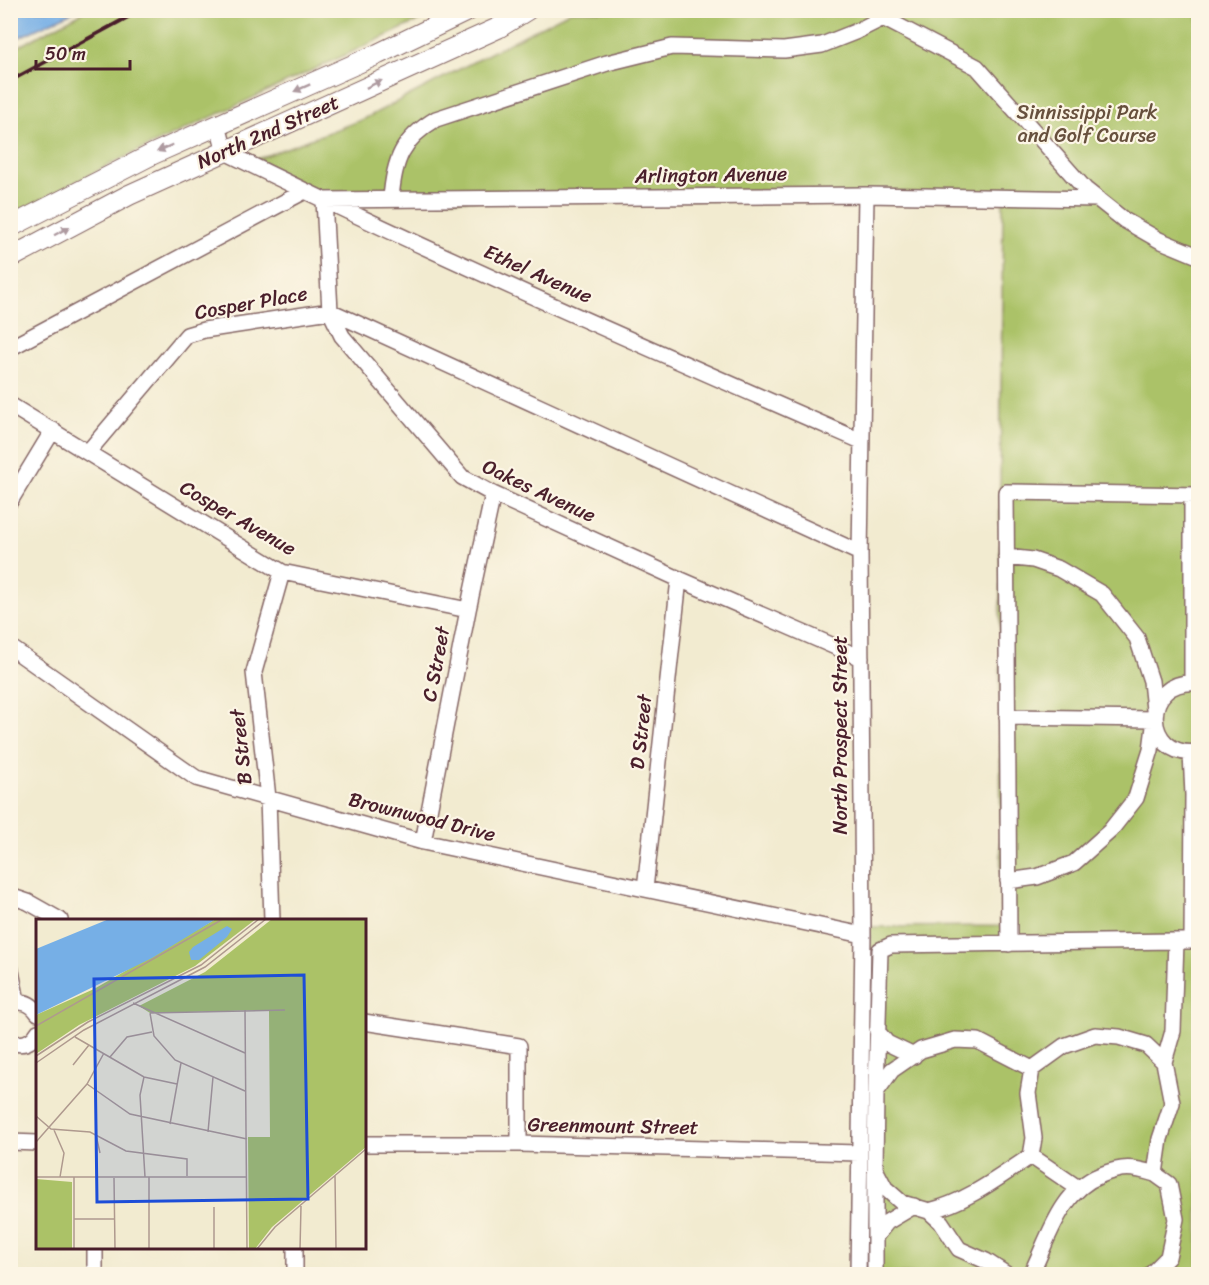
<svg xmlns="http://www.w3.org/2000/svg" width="1209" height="1285" font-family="Sriracha,sans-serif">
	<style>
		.green { fill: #abc267; stroke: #7a7049; stroke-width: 1.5 }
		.water { fill: #76afe6; stroke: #606788; stroke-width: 1.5 }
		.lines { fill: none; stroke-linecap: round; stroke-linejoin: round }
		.minor-casing { stroke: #856665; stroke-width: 18 }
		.major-casing { stroke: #856665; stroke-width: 22 }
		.minor { stroke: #fff; stroke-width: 15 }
		.major { stroke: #fff; stroke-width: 20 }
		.rail { stroke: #4a1f2b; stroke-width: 4 }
		.oneway { fill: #ae9aa0 }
		.labels { text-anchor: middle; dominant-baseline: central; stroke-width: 4.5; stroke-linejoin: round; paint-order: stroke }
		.park-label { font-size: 20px; fill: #67503d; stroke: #fcf5e5 }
		.street-label { font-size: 20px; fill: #4a1f2b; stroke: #fcf5e5 }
		.inset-road { fill: none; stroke: #af998e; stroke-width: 1.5 }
		.view { fill: #1d4ed8; fill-opacity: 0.15; stroke: #1d4ed8; stroke-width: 3 }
		.inset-edge { fill: none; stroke: #4a1f2b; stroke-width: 3 }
	</style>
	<rect width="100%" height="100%" fill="#fcf5e5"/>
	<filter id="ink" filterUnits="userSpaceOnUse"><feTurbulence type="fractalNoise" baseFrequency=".0167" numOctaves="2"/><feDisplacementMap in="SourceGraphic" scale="12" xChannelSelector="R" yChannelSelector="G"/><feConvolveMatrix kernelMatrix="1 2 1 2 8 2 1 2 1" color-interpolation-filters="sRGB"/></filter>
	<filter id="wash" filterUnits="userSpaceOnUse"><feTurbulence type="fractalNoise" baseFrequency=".008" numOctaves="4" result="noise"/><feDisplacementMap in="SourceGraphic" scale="24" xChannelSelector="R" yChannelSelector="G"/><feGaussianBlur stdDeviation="1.35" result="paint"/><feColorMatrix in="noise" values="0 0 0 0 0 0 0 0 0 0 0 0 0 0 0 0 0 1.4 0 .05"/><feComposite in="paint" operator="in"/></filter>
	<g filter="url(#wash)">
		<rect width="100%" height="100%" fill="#f2ebd0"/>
		<path class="green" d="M85 11H440L121 159 11 215 10 51Z
			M571 11H1198V1274H867L870 927 1001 926 1000 489 1003 198 324 200 257 159 364 119Z"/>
		<path class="water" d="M11 10H75V11L11 41Z"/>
	</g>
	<g filter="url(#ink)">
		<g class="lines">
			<g class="minor-casing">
				<path id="minor" d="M877 11 883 18 977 67 1085 189 1124 220 1159 240 1198 256
					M218 125 225 152C434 255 648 348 861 441
					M391 199C394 160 402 139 436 119L607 63 672 47 784 50 822 45 855 32 883 18 889 10
					M324 200 866 195 1098 199
					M324 200 330 311 342 336 462 477 493 494 679 579 861 658
					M10 348 305 191
					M10 405 282 572 468 610
					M88 452 187 335 204 330 330 311 860 553
					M10 501 53 430
					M1006 557 1033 560 1059 569 1102 594 1137 638 1151 681 1155 719 1151 750 1136 798 1110 831 1074 863 1037 877 1008 881
					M10 647 196 778 423 842 863 935
					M1192 682V495
					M1198 683C1139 677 1143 760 1198 752
					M1007 717 1155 719
					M1191 753 1193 795 1192 941H1198
					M423 842 468 610 493 494
					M645 889 679 579
					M10 896 28 902 60 920
					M272 920 268 798 254 672 282 572
					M1009 944 1006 492 1198 495
					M10 966 17 1001
					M10 1003C22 1000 31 1003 38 1013
					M364 1022 519 1046V1144
					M877 1031 887 1043 914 1056
					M10 1042C22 1046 32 1043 38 1032
					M876 1092 880 950 891 945 1176 941
					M10 1142 38 1143
					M364 1144H519L859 1153
					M1031 1156 1078 1188
					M929 1211C967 1202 999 1177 1031 1156L1034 1138 1028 1093 1032 1069
					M875 1237 887 1222 914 1206
					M95 1274V1248
					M295 1274V1248
					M858 1274 863 935 860 553 866 195
					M875 1274V1173
					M1006 1274 986 1261 959 1249 941 1222 929 1211 902 1203 885 1188 875 1169 876 1092 892 1070 921 1050 955 1040 978 1041 1032 1069 1064 1046 1095 1035 1119 1037 1146 1045 1164 1062 1173 1031 1176 941H1192
					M1031 1274C1049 1238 1060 1191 1101 1175 1123 1166 1132 1167 1155 1174
					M1151 1274 1168 1257 1176 1219 1169 1184 1155 1174 1160 1139 1172 1103 1164 1062"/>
			</g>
			<g class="major-casing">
				<path id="major" d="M10 227 153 154 378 54 469 10
					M10 258 129 195 498 28 527 10"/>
			</g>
			<use href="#minor" class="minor"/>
			<use href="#major" class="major"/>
			<path class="rail" d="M10 81 141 10"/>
		</g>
		<defs><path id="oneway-solid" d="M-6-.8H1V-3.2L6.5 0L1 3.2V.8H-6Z" transform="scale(1.5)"/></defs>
		<g class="oneway">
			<use href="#oneway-solid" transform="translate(374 84) rotate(-25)"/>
			<use href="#oneway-solid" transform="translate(302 88) rotate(156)"/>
			<use href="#oneway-solid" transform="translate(165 148) rotate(156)"/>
			<use href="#oneway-solid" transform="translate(62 231) rotate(-28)"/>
		</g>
	</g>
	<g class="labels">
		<g class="park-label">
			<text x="1087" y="112">Sinnissippi Park<tspan x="1087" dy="23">and Golf Course</tspan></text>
		</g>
		<g class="street-label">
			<text transform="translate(268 132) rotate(-24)">North 2nd Street</text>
			<text transform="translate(711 175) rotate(-1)">Arlington Avenue</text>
			<text transform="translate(538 274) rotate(24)">Ethel Avenue</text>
			<text transform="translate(251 303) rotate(-10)">Cosper Place</text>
			<text transform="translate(539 491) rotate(25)">Oakes Avenue</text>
			<text transform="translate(238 518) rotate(30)">Cosper Avenue</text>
			<text transform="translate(436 664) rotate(-79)">C Street</text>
			<text transform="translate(641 732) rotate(-84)">D Street</text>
			<text transform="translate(840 735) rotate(-90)">North Prospect Street</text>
			<text transform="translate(241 747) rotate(-96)">B Street</text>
			<text transform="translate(422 817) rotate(14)">Brownwood Drive</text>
			<text transform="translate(613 1126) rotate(1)">Greenmount Street</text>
		</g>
	</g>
	<g transform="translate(36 919)">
		<rect width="330" height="330" fill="#f2ebd0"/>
		<path d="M180 0H220L159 47 43 106 0 135V96L58 70ZM236 0H330V228L236 308 219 330 213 329 212 218H234L233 91 114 94 103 87 169 53ZM0 260 36 263V330H0Z" fill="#abc267"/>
		<path d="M73 0H180L116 39 0 96V30ZM191 7 196 10 191 18 163 41H155L153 33 157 28Z" fill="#76afe6"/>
		<path class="inset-road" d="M97 84 209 134M209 91 211 330M114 94 249 91M114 94 118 117 139 141 209 172M0 107 187 0M39 118 108 158 141 165M0 137 52 103 165 46 223 0M74 138 91 118 116 113M0 144 48 111 169 48 230 0M37 146 53 126M108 158 104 176 109 258M51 165 94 195 211 220M0 197 15 210 54 213 90 232 151 240V257M134 205 145 144M18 211 28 234 24 258M172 213 177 158M60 216 64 234M0 223 51 165 68 134M299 257 300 330M0 258H211M38 258V330M113 258V330M78 259 79 330M178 288V330M38 300H78M221 330 239 308 330 230M264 330 265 287"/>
		<path class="view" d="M268 56 272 280 61 283 58 60Z"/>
		<rect width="330" height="330" class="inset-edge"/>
	</g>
	<rect width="1209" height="1285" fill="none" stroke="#fcf5e5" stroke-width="36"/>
	<path d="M36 60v9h94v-9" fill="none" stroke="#4a1f2b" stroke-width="3"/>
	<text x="45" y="60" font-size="18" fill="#4a1f2b" stroke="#fcf5e5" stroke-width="4.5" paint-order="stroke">50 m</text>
</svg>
